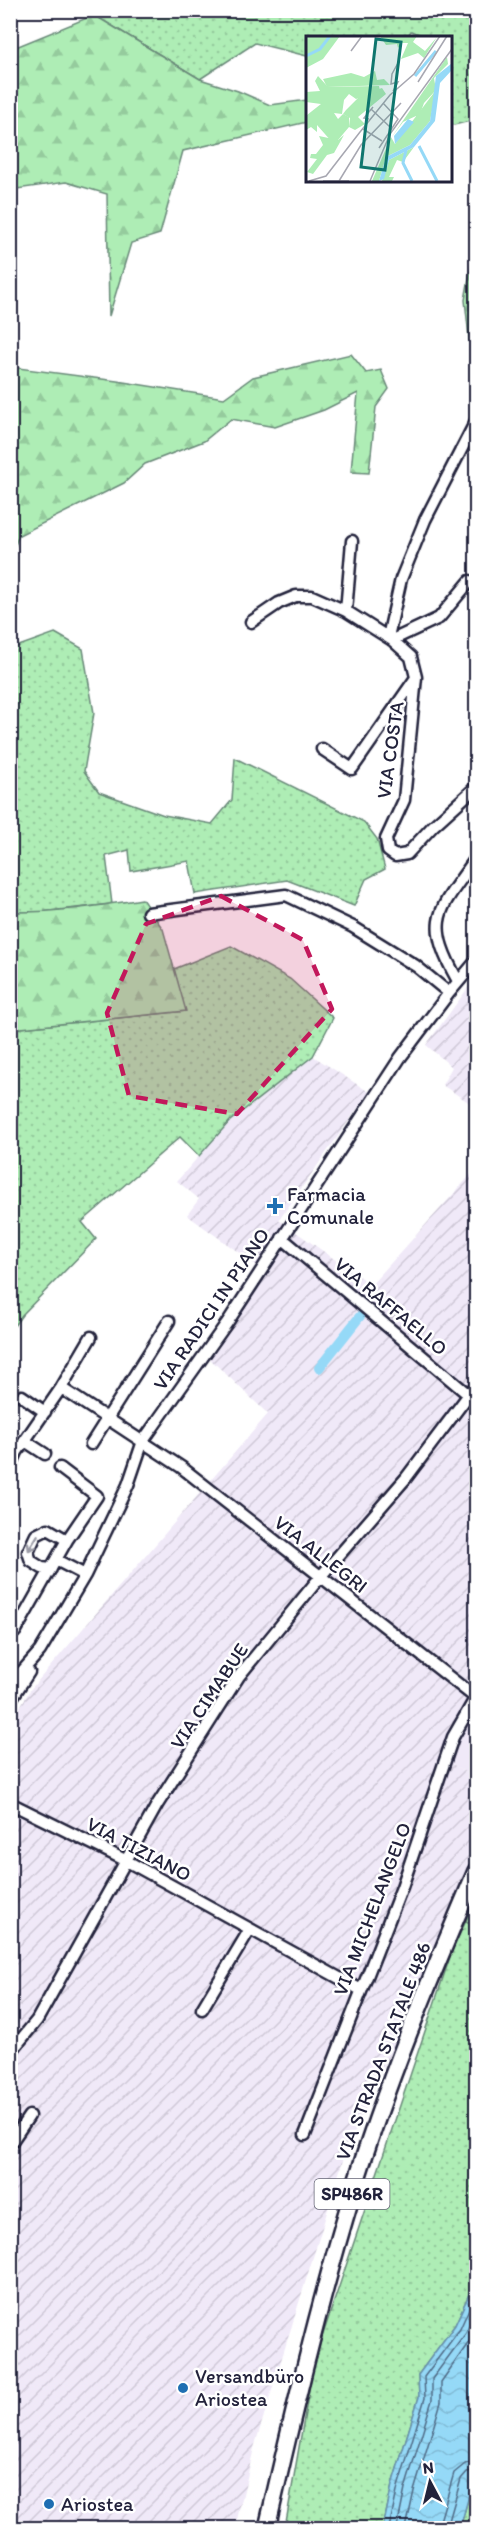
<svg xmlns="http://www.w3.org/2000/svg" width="487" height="2539" font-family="Itim,sans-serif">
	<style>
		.built { fill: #f0e9f8 }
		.industrial { fill: url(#industrial-furrows) }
		.grass { fill: url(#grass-dots); stroke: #688878; stroke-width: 1.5 }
		.forest { fill: url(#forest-firs); stroke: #688878; stroke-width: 1.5 }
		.water { fill: url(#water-waves); stroke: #6790ac; stroke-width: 1.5 }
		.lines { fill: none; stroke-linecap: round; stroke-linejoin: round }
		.shore { stroke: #506b86; stroke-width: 1.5 }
		.canal { stroke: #95d9f7; stroke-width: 10 }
		.street-casing { stroke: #22223b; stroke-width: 15 }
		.primary-casing { stroke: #22223b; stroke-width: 20 }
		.street { stroke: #fff; stroke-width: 10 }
		.primary { stroke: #fff; stroke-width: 15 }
		.oneway { stroke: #9c9ca7 }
		.marked { fill: #c2185b; fill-opacity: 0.2; stroke: #c2185b; stroke-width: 4.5; stroke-dasharray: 12 8; stroke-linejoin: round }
		.poi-dot { fill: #1f6fb2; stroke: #fff; stroke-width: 2 }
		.labels { text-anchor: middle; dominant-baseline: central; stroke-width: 5; stroke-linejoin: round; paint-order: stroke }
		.shield { fill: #fff; stroke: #646476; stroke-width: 1.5 }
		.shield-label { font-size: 18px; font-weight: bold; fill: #22223b }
		.street-label { font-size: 20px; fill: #22223b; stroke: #fff }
		.poi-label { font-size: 20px; fill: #22223b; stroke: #fff; text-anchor: start }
		.inset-river { fill: none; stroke: #95d9f7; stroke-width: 3 }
		.inset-road { fill: none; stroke: #a7a7b1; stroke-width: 1.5 }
		.view { fill: #0f766e; fill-opacity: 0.15; stroke: #0f766e; stroke-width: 3 }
		.inset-edge { fill: none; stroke: #22223b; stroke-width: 3 }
	</style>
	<defs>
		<pattern id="industrial-furrows" width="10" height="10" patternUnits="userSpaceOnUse" patternTransform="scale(1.5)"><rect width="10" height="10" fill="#f0e9f8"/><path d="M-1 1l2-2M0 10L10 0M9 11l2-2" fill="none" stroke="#cec8d6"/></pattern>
		<pattern id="grass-dots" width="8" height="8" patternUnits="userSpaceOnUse" patternTransform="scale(1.5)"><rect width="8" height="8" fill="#aeedb5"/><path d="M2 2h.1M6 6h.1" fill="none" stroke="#95cb9d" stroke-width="1.8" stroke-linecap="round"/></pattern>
		<pattern id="forest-firs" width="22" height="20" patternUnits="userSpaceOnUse" patternTransform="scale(1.5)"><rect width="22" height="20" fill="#aeedb5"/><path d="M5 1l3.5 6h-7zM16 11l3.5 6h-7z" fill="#95cb9d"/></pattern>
		<pattern id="water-waves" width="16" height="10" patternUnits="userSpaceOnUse" patternTransform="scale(1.5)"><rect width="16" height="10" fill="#95d9f7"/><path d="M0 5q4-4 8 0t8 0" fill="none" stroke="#80bad5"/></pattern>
	</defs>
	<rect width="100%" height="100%" fill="#fff"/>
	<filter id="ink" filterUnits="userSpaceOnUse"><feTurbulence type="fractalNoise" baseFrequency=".0167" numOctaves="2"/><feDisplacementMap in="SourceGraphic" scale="12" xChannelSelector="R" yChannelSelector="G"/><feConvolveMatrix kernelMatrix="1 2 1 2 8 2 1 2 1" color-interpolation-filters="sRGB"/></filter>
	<g filter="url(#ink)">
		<path class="built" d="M476 1683V1779L438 1755Z"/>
		<path class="industrial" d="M476 977V1107L442 1085 452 1067 426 1045Z
			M313 1056 369 1092 279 1220 371 1285 476 1169V1683L438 1755 476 1779V1844L441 1937 344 2157 254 2448 235 2528H11V1722L30 1690 268 1414 210 1359 267 1273 187 1215 199 1199 177 1181 230 1121Z"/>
		<path class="grass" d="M96 10 476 11V115L474 120 454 125 450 123V38L425 37 411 31 407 37 307 38V56L255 43 200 79 94 15Z
			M55 633 83 649 94 713 84 771 99 792 164 815 212 824 232 800 235 758 364 822 377 839 385 869 366 879 354 906 287 880 195 894 189 861 131 871 129 850 106 856 112 904 40 912H11V659L13 648Z
			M231 946 290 979 333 1018 313 1056 230 1121 199 1156 180 1137 82 1222 96 1239 22 1315 11 1330V1029L185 1011 174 969Z
			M466 1921 476 1926V2284L471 2290 455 2325 418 2375 419 2397 392 2485 383 2528H285L314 2361 453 1948Z
			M476 2470V2528H460Z"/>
		<path class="forest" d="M94 15 200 79 238 91 270 105 307 100V122L183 151 160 234 131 243 109 316 107 194 66 182 10 190 11 49Z
			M476 239V362L471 356 465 300Z
			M351 354 366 373 381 370 389 389 376 407 369 473 351 472 358 393 324 410 275 427 231 419 204 441 145 464 124 483 19 535 11 555V367L117 381 224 398 253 377Z
			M142 899 163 929 186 1011 11 1029V912C54 913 98 906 142 899Z
			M476 1897V1926L466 1921Z"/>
		<path class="water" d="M476 2284V2470L460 2528H383L392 2485 419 2397 418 2375 455 2325 471 2290Z"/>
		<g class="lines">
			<path class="shore" d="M389 2528 398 2487 425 2398 424 2377 460 2329 476 2293
				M397 2528 405 2489 432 2400V2379L466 2333 476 2310
				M406 2528 414 2491 441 2402V2382L476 2332
				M438 2528 454 2473 465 2464 476 2461
				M447 2528 461 2479 467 2472 476 2470"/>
			<path class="canal" d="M319 1368 361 1315"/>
			<g class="street-casing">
				<path id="street" d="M346 611 352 541
					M251 622 279 603 296 596H312L346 611 392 640 411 657 416 677 404 800 386 839 388 851 395 856 407 854 433 826 476 787
					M388 637 401 579 425 520 476 421
					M392 640 439 618 470 581
					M322 749 352 769 415 679
					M148 913 286 895 353 927 416 966 449 993
					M458 981C423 919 439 911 476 858
					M282 1238 476 1401
					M61 1388 181 1467 476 1698
					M22 1396 45 1412
					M25 1441 45 1454
					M91 1444 169 1321
					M10 1468 17 1452 61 1388 91 1337
					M56 1560 85 1575
					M51 1569 42 1568 31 1561 28 1552 36 1535 48 1529 67 1540
					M10 1629 15 1632 67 1540 97 1496 60 1468
					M10 1685 40 1651 85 1575 128 1485 143 1441 229 1320 400 1058 449 993 476 961
					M10 1701 29 1672
					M10 1803 125 1860 361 1990
					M202 2009 250 1929
					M10 2053 37 2020 157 1805 239 1676 321 1576 406 1478 476 1385
					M305 2135 402 1887 453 1737 476 1697
					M10 2144 29 2116"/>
			</g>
			<g class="primary-casing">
				<path id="primary" d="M267 2528C292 2418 318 2307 351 2198 385 2086 430 1979 476 1871"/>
			</g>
			<use href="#street" class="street"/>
			<use href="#primary" class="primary"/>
		</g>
		<defs><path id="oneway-shaft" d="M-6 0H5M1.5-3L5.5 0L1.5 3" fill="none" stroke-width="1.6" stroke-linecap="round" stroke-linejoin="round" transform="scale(1.5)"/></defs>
		<use class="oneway" href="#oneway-shaft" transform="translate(33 1543) rotate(121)"/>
	</g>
	<path class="marked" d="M221 896 303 940 332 1009 237 1114 129 1096 107 1013 146 924Z"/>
	<g class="poi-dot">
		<path d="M272 1197h6v6h6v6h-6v6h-6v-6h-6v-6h6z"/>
		<circle cx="183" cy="2388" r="6"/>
		<circle cx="49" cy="2504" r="6"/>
	</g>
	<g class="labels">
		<rect class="shield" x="314.5" y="2179" width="75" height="30" rx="4.5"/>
		<g class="shield-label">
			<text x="352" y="2194">SP486R</text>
		</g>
		<g class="street-label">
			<text transform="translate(390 750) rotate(-82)">VIA COSTA</text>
			<text transform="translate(391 1306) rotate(40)">VIA RAFFAELLO</text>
			<text transform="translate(211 1309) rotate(-56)">VIA RADICI IN PIANO</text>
			<text transform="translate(321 1554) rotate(38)">VIA ALLEGRI</text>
			<text transform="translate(209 1696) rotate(-56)">VIA CIMABUE</text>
			<text transform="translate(139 1849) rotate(28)">VIA TIZIANO</text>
			<text transform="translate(372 1909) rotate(-69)">VIA MICHELANGELO</text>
			<text transform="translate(383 2051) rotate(-69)">VIA STRADA STATALE 486</text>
		</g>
		<g class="poi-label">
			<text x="287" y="1194">Farmacia<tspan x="287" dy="23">Comunale</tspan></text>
			<text x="195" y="2376">Versandbüro<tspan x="195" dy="23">Ariostea</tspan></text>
			<text x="61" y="2504">Ariostea</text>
		</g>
	</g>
	<g transform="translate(306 36)">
		<rect width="146" height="146" fill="#fff"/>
		<path d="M74 0H111L107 6 119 15 131 1 118 22 112 17 95 23 102 7H96L92 12 91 8 80 9ZM69 35 71 44 78 43 84 49 21 51 17 43 45 37 58 41ZM76 52 80 58 52 81 59 88 49 94 43 91 44 82 37 78 40 74 55 59ZM130 54 124 85 104 109 80 121 73 145H66L85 101 89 108ZM38 99 28 117 21 119 7 138 1 136 11 123 4 122 5 118H10L17 109 13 100 32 104ZM108 111 97 126 91 124 83 141H88L86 145H76L83 124Z" fill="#aeedb5"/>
		<path d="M141 21 142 28 128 42 130 54 118 67 111 86 110 80 97 86 85 102ZM12 40 22 51 73 50 74 55 50 63 43 58 38 64 36 78 28 77 32 83 37 78 43 81V91L32 104 26 106 11 89V96L5 91 0 94 1 79 15 68 0 66V56L14 55 9 45Z" fill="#aeedb5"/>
		<path d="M0 0H34L17 23 0 32Z" fill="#aeedb5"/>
		<path d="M145 28V35L134 47 129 85 108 111 83 124 78 143 73 145 80 121 104 109 124 85 130 40ZM102 83 108 86 89 108 88 100Z" fill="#95d9f7"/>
		<path class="inset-river" d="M0 20 14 13 24 0M109 40 130 15M113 110 131 145M100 114 97 127 106 145"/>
		<path class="inset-road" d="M45 15 56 0M112 46 141 0M87 55 92 46 85 48 86 38 92 27M65 73 84 91M63 83 58 82 67 71M57 93 76 105M54 96 84 59 108 38 134 0M73 112 92 83 77 67M3 145 20 140 54 96M17 145H43M33 145 55 109 95 67M64 145 84 98 146 13"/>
		<path class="view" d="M70 3 95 6 79 134 55 131Z"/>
		<rect width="146" height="146" class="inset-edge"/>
	</g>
	<rect width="487" height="2539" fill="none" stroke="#fff" stroke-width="36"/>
	<rect x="18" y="18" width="451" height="2503" fill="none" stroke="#22223b" stroke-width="2" filter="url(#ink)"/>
	<g transform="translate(430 2482) rotate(353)" stroke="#ffffff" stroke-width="4.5" paint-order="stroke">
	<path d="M0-4.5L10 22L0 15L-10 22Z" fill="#22223b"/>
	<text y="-9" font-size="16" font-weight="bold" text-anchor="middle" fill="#22223b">N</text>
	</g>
</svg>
